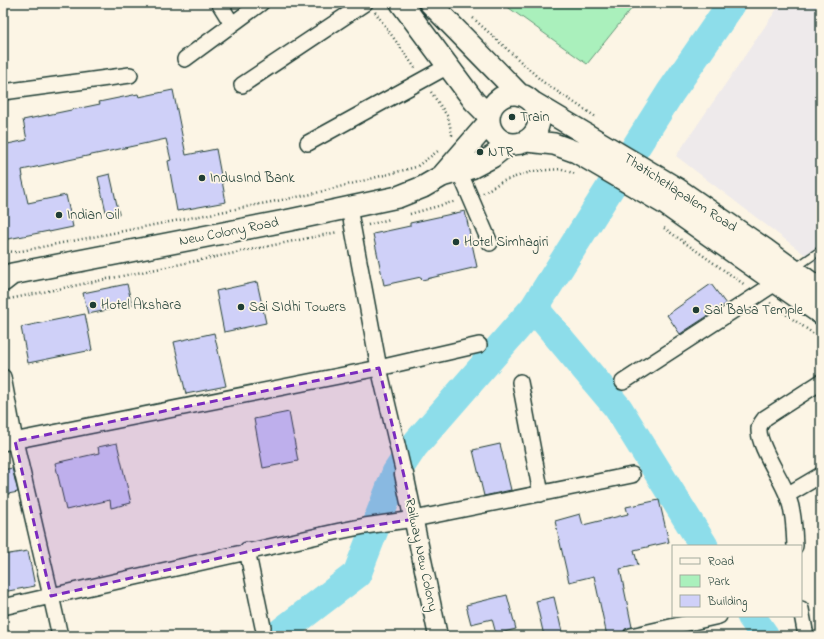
<svg xmlns="http://www.w3.org/2000/svg" width="824" height="639" font-family="'Indie Flower',sans-serif">
	<style>
		.built { fill: #eeeaeb }
		.green { fill: #aaf0bc; stroke: #649678 }
		.lines { fill: none; stroke-linecap: round; stroke-linejoin: round }
		.river { stroke: #8dddea; stroke-width: 29 }
		.building { fill: #cfd0f8; stroke: #1f3d34 }
		.service-casing { stroke: #1f3d34; stroke-width: 10 }
		.minor-casing { stroke: #1f3d34; stroke-width: 18 }
		.tertiary-casing { stroke: #1f3d34; stroke-width: 21 }
		.secondary-casing { stroke: #1f3d34; stroke-width: 24 }
		.path { stroke: #1f3d34; stroke-width: 2.5; stroke-dasharray: 1 3; stroke-linecap: butt }
		.service { stroke: #fcf5e5; stroke-width: 7 }
		.minor { stroke: #fcf5e5; stroke-width: 15 }
		.tertiary { stroke: #fcf5e5; stroke-width: 18 }
		.secondary { stroke: #fcf5e5; stroke-width: 21 }
		.marked { fill: #7b2cbf; fill-opacity: 0.2; stroke: #7b2cbf; stroke-width: 3; stroke-dasharray: 8 5; stroke-linejoin: round }
		.poi-dot { fill: #1f3d34; stroke: #fcf5e5; stroke-width: 1.5 }
		.labels { text-anchor: middle; dominant-baseline: central; stroke-width: 3.5; stroke-linejoin: round; paint-order: stroke }
		.poi-label { font-size: 14px; fill: #1f3d34; stroke: #fcf5e5; text-anchor: start }
		.street-label { font-size: 14px; fill: #1f3d34; stroke: #fcf5e5 }
	</style>
	<rect width="100%" height="100%" fill="#fcf5e5"/>
	<filter id="ink" filterUnits="userSpaceOnUse"><feTurbulence type="fractalNoise" baseFrequency=".025" numOctaves="2"/><feDisplacementMap in="SourceGraphic" scale="8" xChannelSelector="R" yChannelSelector="G"/><feConvolveMatrix kernelMatrix="1 2 1 2 8 2 1 2 1" color-interpolation-filters="sRGB"/></filter>
	<g filter="url(#ink)">
		<path class="built" d="M781 3H821V267L676 156Z"/>
		<path class="green" d="M502 3H636L587 64Z"/>
		<g class="lines">
			<path class="river" d="M534 308 618 408 704 546
				M751 616 765 636
				M276 636 357 574 396 473 414 446 534 308 670 93 732 3"/>
		</g>
		<path class="building" d="M173 90 186 155 216 149 226 202 177 211 168 161 171 160 166 139 22 170 23 177H22L28 203 66 195 73 227 49 232V231L3 240V145L27 140 23 120 100 104 99 102 138 94 139 97Z
			M110 174 119 214 107 216 98 177Z
			M465 211 477 267 422 280 421 277 384 285 373 234 410 226V223Z
			M257 282 266 323 224 332 216 291Z
			M127 284 132 305 88 314 83 293Z
			M711 284 726 304 680 334 667 315Z
			M85 314 92 350 28 363 21 327Z
			M214 333 226 386 186 394 174 342Z
			M289 412 298 461 263 468 254 419Z
			M117 443 131 503 111 508 110 500 66 510 55 463 99 453 98 447Z
			M500 444 511 490 484 496 473 450Z
			M12 468 18 492 3 495V470Z
			M659 500 669 542 634 550 638 565 620 569 632 627 625 629 622 635 607 636 594 576 569 582 555 521 580 514 583 525 628 514 626 507Z
			M28 551 35 586 3 592V555Z
			M507 595 516 629 496 634 492 619 471 624 466 605Z
			M554 597 563 636H544L536 601Z"/>
		<g class="lines">
			<g class="service-casing">
				<path id="service" d="M795 268 821 250"/>
			</g>
			<g class="minor-casing">
				<path id="minor" d="M219 3 232 24
					M185 59 261 3
					M242 85 365 3
					M3 92 130 75
					M308 143 448 66
					M459 171 490 243
					M349 208 379 368 404 474
					M3 377 15 441 51 596 340 531 365 526 414 519 632 475
					M520 382 541 494
					M623 382 777 282
					M3 443 379 368 479 345
					M787 495 821 475
					M795 546C794 529 794 513 788 497 782 479 758 446 759 429 759 425 763 421 765 418L821 382
					M247 550 263 627
					M3 607 51 596 60 636
					M801 609 806 636
					M631 636 719 616"/>
			</g>
			<g class="tertiary-casing">
				<path id="tertiary" d="M404 474 438 636"/>
			</g>
			<g class="secondary-casing">
				<path id="secondary" d="M401 3 474 101 489 116
					M430 3 520 95
					M489 119a25 25 0 1 1 50 0a25 25 0 1 1-50 0Z
					M534 103 676 188 766 250 821 290
					M527 141 554 144 576 152 665 204 821 314
					M442 176 489 122
					M3 281 12 274 290 220 398 197 423 187 442 176 471 168 492 157 508 144"/>
			</g>
			<path class="path" d="M375 12 415 68
				M473 18 543 82 596 117
				M431 92 448 117 452 135 450 137
				M483 193 501 182 518 176 534 171 562 169 575 174
				M410 214 456 201
				M368 225 390 219
				M664 228 745 285
				M3 251 16 252 312 194 416 167 438 151
				M9 299 338 232
				M770 303 821 339"/>
			<use href="#service" class="service"/>
			<use href="#minor" class="minor"/>
			<use href="#tertiary" class="tertiary"/>
			<use href="#secondary" class="secondary"/>
		</g>
	</g>
	<path class="marked" d="M379 368 414 519 340 531 51 596 15 441Z"/>
	<g class="poi-dot">
		<circle cx="512" cy="117" r="4"/>
		<circle cx="480" cy="152" r="4"/>
		<circle cx="202" cy="178" r="4"/>
		<circle cx="59" cy="215" r="4"/>
		<circle cx="456" cy="242" r="4"/>
		<circle cx="93" cy="305" r="4"/>
		<circle cx="241" cy="307" r="4"/>
		<circle cx="696" cy="310" r="4"/>
	</g>
	<g class="labels">
		<g class="poi-label">
			<text x="520" y="117">Train</text>
			<text x="488" y="152">NTR</text>
			<text x="210" y="178">IndusInd Bank</text>
			<text x="67" y="215">Indian Oil</text>
			<text x="464" y="242">Hotel Simhagiri</text>
			<text x="101" y="305">Hotel Akshara</text>
			<text x="249" y="307">Sai SIdhi Towers</text>
			<text x="704" y="310">Sai Baba Temple</text>
		</g>
		<g class="street-label">
			<text transform="translate(680 193) rotate(33)">Thatichetlapalem Road</text>
			<text transform="translate(229 232) rotate(-11)">New Colony Road</text>
			<text transform="translate(421 555) rotate(78)">Railway New Colony</text>
		</g>
	</g>
	<rect width="824" height="639" fill="none" stroke="#fcf5e5" stroke-width="16"/>
	<rect x="8" y="8" width="808" height="623" fill="none" stroke="#1f3d34" stroke-width="1.5" filter="url(#ink)"/>
	<rect x="672" y="545" width="130" height="72" fill="#fcf5e5" stroke="#a4ab9e"/>
	<rect x="680" y="558" width="20" height="6" fill="#fcf5e5" stroke="#a4ab9e"/>
	<text x="708" y="565" font-size="12" fill="#1f3d34">Road</text>
	<rect x="680" y="575" width="20" height="12" fill="#aaf0bc" stroke="#a4ab9e"/>
	<text x="708" y="585" font-size="12" fill="#1f3d34">Park</text>
	<rect x="680" y="595" width="20" height="12" fill="#cfd0f8" stroke="#a4ab9e"/>
	<text x="708" y="605" font-size="12" fill="#1f3d34">Building</text>
</svg>
